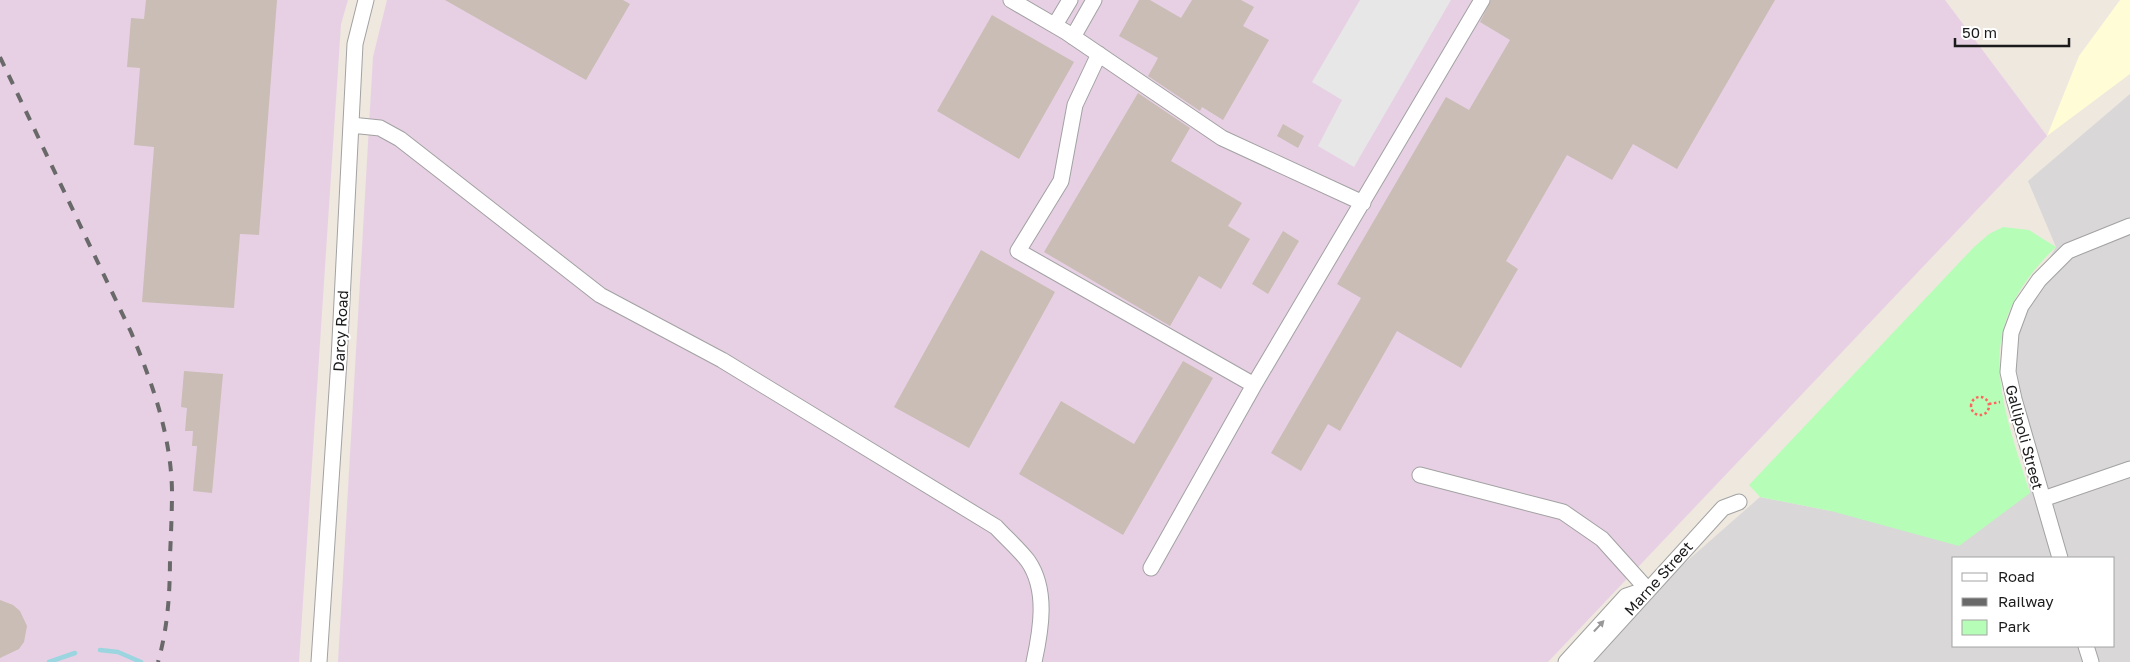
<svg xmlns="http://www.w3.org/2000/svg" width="2130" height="662" font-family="'Golos Text',sans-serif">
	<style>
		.residential { fill: #d9d7d8; fill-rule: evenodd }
		.industrial { fill: #e7d0e4 }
		.education { fill: #fffcd6 }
		.park { fill: #b6feb7 }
		.parking { fill: #e7e7e7 }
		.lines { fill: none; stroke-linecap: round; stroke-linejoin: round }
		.stream { stroke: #9bd5e0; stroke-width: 4.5 }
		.building { fill: #c9bdb5 }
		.minor-casing { stroke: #a2a2a2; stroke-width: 17 }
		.path { stroke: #ff655e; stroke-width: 2.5; stroke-dasharray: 2.5 2.5; stroke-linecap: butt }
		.minor { stroke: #fff; stroke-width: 15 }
		.rail { stroke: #696969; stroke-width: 4; stroke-dasharray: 10 10; stroke-linecap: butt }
		.oneway { fill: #989898 }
		.labels { text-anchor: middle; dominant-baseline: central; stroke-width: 4; stroke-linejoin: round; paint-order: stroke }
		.street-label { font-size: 15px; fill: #1b1b1b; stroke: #fff }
	</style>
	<rect width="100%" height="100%" fill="#eee8df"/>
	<path class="residential" d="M2130 94V662H1572L1760 497 1831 511 2030 493 2001 336 2056 247 2028 181ZM1954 558H2114V646H1954Z"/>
	<path class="industrial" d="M0 0H348L341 24 299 662H0Z
		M387 0H1945L2047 136 1548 662H338L373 57Z"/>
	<path class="education" d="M2120 0H2130V74L2047 136 2079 56Z"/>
	<path class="park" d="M2003 227 2029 230 2056 247C1971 328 1999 395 2030 493L1959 546 1831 511 1760 497 1749 485 1974 247 1989 234Z"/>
	<path class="parking" d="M1360 0H1451L1354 167 1318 146 1342 100 1312 82Z"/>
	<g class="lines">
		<path class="stream" d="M100 650 118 652 141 662
			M49 662 75 653"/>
	</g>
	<path class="building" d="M146 0H277L259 235 240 234 234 308 142 302 154 147 134 145 140 68 127 67 131 18 144 19Z
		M445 0H623L630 4 586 80Z
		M1139 0H1150L1181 18 1192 0H1241L1254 7 1243 26 1269 40 1223 120 1202 107 1200 111 1148 76 1158 58 1119 36Z
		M1491 0H1775L1677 169 1633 144 1612 180 1567 155 1506 261 1518 269 1461 368 1397 331 1340 431 1328 424 1301 471 1271 453 1361 298 1337 284 1446 97 1469 110 1510 40 1480 22Z
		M992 15 1074 62 1019 159 937 111Z
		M1138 93 1190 128 1171 161 1242 203 1228 226 1250 239 1221 289 1199 276 1170 326 1044 252Z
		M1283 124 1304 136 1298 148 1277 136Z
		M1283 231 1299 241 1268 294 1252 284Z
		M981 250 1055 292 969 448 894 407Z
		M1183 361 1213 378 1123 535 1019 474 1061 401 1134 444Z
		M184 371 223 374 212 493 193 491 197 446H192L193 431H185L187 408 181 407Z
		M0 600 13 605 20 611 27 626 24 642 19 649 0 658Z"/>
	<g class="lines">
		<g class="minor-casing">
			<path id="minor" d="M1011 0 1066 32 1222 138 1363 203
				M1055 25 1070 0
				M1073 37 1094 0
				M1099 54 1075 105 1061 181 1018 251 1254 385
				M351 125 380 128 400 139 600 295 722 360 996 527C1006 538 1019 549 1028 561 1048 590 1041 630 1034 662
				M1420 475 1563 512 1602 539 1647 589 1626 596 1566 662
				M2043 499 2130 469
				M2060 558 2014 399 2008 372 2011 333 2021 306 2039 280 2068 251 2130 226
				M1151 568 1254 385 1482 0
				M2086 646 2091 662
				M319 662 339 360 355 44 366 0
				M1583 662 1723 508 1739 502"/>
		</g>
		<path class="path" d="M1971 406a9 9 0 1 1 18 0a9 9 0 1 1-18 0Z
			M1989 404 2000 402"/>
		<use href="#minor" class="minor"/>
		<path class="rail" d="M0 57 131 332C152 382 171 435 172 491 172 512 171 534 170 556 170 592 168 627 158 662"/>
	</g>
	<defs><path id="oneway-solid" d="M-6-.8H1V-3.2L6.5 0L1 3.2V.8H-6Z" transform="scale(1.25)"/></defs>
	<use class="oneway" href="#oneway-solid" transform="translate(1599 626) rotate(-47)"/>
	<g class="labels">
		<g class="street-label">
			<text transform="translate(340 331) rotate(-87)">Darcy Road</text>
			<text transform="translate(2025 437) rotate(75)">Gallipoli Street</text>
			<text transform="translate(1658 578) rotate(-48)">Marne Street</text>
		</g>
	</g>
	<rect x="1952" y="557" width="162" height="90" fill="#ffffff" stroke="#a4a4a4"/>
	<rect x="1962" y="573" width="25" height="8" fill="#ffffff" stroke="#a4a4a4"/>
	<text x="1998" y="582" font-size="15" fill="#1b1b1b">Road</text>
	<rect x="1962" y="598" width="25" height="8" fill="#696969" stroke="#a4a4a4"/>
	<text x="1998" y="607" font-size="15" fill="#1b1b1b">Railway</text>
	<rect x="1962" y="620" width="25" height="15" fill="#b6feb7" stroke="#a4a4a4"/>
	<text x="1998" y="632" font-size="15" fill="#1b1b1b">Park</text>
	<path d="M1955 38v8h114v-8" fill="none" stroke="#1b1b1b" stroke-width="2.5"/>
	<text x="1962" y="38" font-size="15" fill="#1b1b1b" stroke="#ffffff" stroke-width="4" paint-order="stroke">50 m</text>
</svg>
